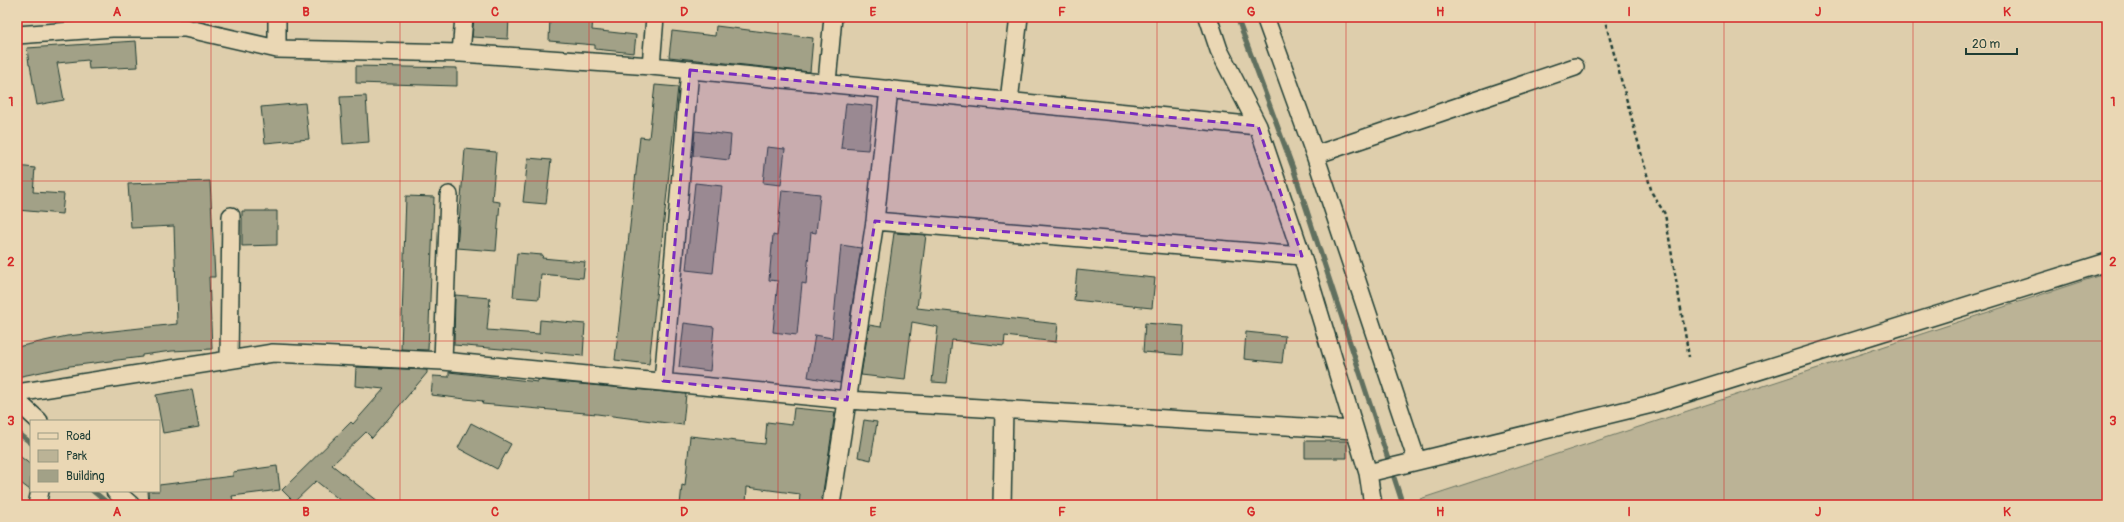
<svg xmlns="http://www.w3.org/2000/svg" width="2124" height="522" font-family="Pangolin,sans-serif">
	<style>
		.green { fill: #bbb396; stroke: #6d7865 }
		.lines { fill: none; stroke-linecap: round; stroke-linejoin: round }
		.stream { stroke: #606f5e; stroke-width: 5 }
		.building { fill: #a2a187; stroke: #1f3d34 }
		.minor-casing { stroke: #1f3d34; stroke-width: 20 }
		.path { stroke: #1f3d34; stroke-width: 2.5; stroke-dasharray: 4 3; stroke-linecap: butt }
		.minor { stroke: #ead7b4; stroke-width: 17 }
		.marked { fill: #7b2cbf; fill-opacity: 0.2; stroke: #7b2cbf; stroke-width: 3; stroke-dasharray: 8 5; stroke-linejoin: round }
		.grid { fill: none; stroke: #d62828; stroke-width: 1; stroke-opacity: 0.55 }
		.neatline { fill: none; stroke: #d62828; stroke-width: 1.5 }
		.grid-label { font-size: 13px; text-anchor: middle; font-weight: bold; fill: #d62828 }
	</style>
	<rect width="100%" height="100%" fill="#deceac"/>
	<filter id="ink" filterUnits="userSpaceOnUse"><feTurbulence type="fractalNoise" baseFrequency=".025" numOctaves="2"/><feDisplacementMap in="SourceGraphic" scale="8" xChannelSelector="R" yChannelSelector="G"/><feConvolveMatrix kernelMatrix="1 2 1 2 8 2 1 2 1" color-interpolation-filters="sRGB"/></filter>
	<g filter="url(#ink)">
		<path class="green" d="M2107 273V505H1422L1420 499Z"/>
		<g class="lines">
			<path class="stream" d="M1237 17 1293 168 1403 505
				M17 432 31 443
				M93 491 110 505"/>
		</g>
		<path class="building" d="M474 17H509L508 39 472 37Z
			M550 17H593L592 30 636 35 634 53 595 49V45L549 41Z
			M716 26 813 38 810 72 669 57 672 31 715 36Z
			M136 41 138 67 89 69 88 60 57 63 64 100 37 105 30 65H29L27 48Z
			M356 66 457 68V86L356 83Z
			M655 85 678 87 649 364 615 360 640 137 649 138Z
			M366 96 369 142 343 144 340 97Z
			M305 103 309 139 265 143 261 107Z
			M846 103 873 106 868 150 841 148Z
			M695 131 731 135 729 160 693 156Z
			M767 147 785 149 781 185 763 183Z
			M465 149 496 152 492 201 500 202 496 251 457 248Z
			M528 158 551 160 546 204 523 202Z
			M17 166 35 168 33 192 64 194 62 214 17 210Z
			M210 181 215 277H209L212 349 172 351 142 355V357L70 366 17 377V347L67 336 177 324 174 226 131 228 128 184Z
			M695 183 722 186 713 273 686 270Z
			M782 190 820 194 816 233 811 232 806 284 802 283 797 335 773 332 778 281 769 280 773 235 777 236Z
			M406 196 434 197 428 350 401 349Z
			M242 211H277V245L242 246Z
			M894 233 926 235 917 308 1058 324 1056 342 1005 336 1004 346 952 340 947 383 932 382 938 327 912 322 905 380 861 375 869 325 881 327Z
			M841 245 861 248 840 383 808 377 815 335 832 338Z
			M517 253 543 255 542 258 585 262 583 278 541 274 539 299 513 297Z
			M1077 270 1155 278 1152 308 1074 300Z
			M455 295 490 298 487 330 539 334 540 320 585 324 583 356 454 345Z
			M684 323 714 327 710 371 679 367Z
			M1145 323 1184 326 1182 355 1143 352Z
			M1246 332 1285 336 1282 363 1244 359Z
			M356 367 427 370V373L372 438 366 432 332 465 383 505H346L316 481 294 502 282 490 351 422 353 424 384 389 355 386Z
			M449 372 538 382V380L686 394 683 425 597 414 482 404 483 401 431 395 433 376 449 377Z
			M192 389 199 427 163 433 156 395Z
			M794 408 835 412 821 505H799L800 494 747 487 746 505H680L682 485 685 486 690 436 765 444 767 422 792 425Z
			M864 420 877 422 871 460 858 457Z
			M471 423 511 444 497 469 458 448Z
			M1305 441H1347V458H1305Z
			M17 454 31 465 30 490 17 480Z
			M277 466 280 490 232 496 234 505H149L148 491H159V485L233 476V472Z"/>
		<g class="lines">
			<g class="minor-casing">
				<path id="minor" d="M277 17V49
					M1208 17 1219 50 1258 126 1302 256 1368 473 1373 505
					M1265 17 1315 155 1417 461
					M17 35 112 28H185L277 49 461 53 651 66 1258 126
					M461 53 464 17
					M651 66 655 17
					M827 82 833 17
					M1009 101 1019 17
					M1315 155 1575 67
					M875 221 1302 256
					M229 360 231 216
					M443 361 449 195
					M663 381 690 70
					M17 393 273 353 443 361 847 400 1354 430
					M17 401 39 421
					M1368 473 1656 403 2107 262
					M115 491 131 505
					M37 505 40 491
					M831 505 875 221 889 89
					M1002 505 1004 409"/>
			</g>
			<path class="path" d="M1604 17 1652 193 1665 214 1689 357"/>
			<use href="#minor" class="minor"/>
		</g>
	</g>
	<path class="marked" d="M690 70 1258 126 1302 256 875 221 847 400 663 381Z"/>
	<path class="grid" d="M211 17V505M400 17V505M589 17V505M778 17V505M967 17V505M1157 17V505M1346 17V505M1535 17V505M1724 17V505M1913 17V505M17 181H2107M17 341H2107"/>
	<rect width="2124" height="522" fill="none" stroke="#ead7b4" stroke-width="44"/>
	<rect x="30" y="420" width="130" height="72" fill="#ead7b4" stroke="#999981"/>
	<rect x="38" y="433" width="20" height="6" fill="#ead7b4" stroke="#999981"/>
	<text x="66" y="440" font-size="12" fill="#1f3d34">Road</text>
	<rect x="38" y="450" width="20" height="12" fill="#bbb396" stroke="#999981"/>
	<text x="66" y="460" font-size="12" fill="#1f3d34">Park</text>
	<rect x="38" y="470" width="20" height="12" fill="#a2a187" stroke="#999981"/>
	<text x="66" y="480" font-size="12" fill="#1f3d34">Building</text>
	<path d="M1966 48v6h51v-6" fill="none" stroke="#1f3d34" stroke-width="2"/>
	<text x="1972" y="48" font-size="12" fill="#1f3d34" stroke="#ead7b4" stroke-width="3" paint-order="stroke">20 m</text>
	<rect x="22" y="22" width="2080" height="478" class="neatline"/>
	<g class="grid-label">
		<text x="117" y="16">A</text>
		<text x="306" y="16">B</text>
		<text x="495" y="16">C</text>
		<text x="684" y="16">D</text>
		<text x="873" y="16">E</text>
		<text x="1062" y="16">F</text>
		<text x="1251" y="16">G</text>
		<text x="1440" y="16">H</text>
		<text x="1629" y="16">I</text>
		<text x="1818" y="16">J</text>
		<text x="2007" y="16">K</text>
		<text x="11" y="106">1</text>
		<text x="2113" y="106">1</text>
		<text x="11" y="266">2</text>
		<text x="2113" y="266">2</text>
		<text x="11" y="425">3</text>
		<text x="2113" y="425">3</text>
		<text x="117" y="516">A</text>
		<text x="306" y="516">B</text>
		<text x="495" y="516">C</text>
		<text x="684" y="516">D</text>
		<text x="873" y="516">E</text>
		<text x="1062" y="516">F</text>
		<text x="1251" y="516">G</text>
		<text x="1440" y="516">H</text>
		<text x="1629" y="516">I</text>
		<text x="1818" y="516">J</text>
		<text x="2007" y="516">K</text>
	</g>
</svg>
